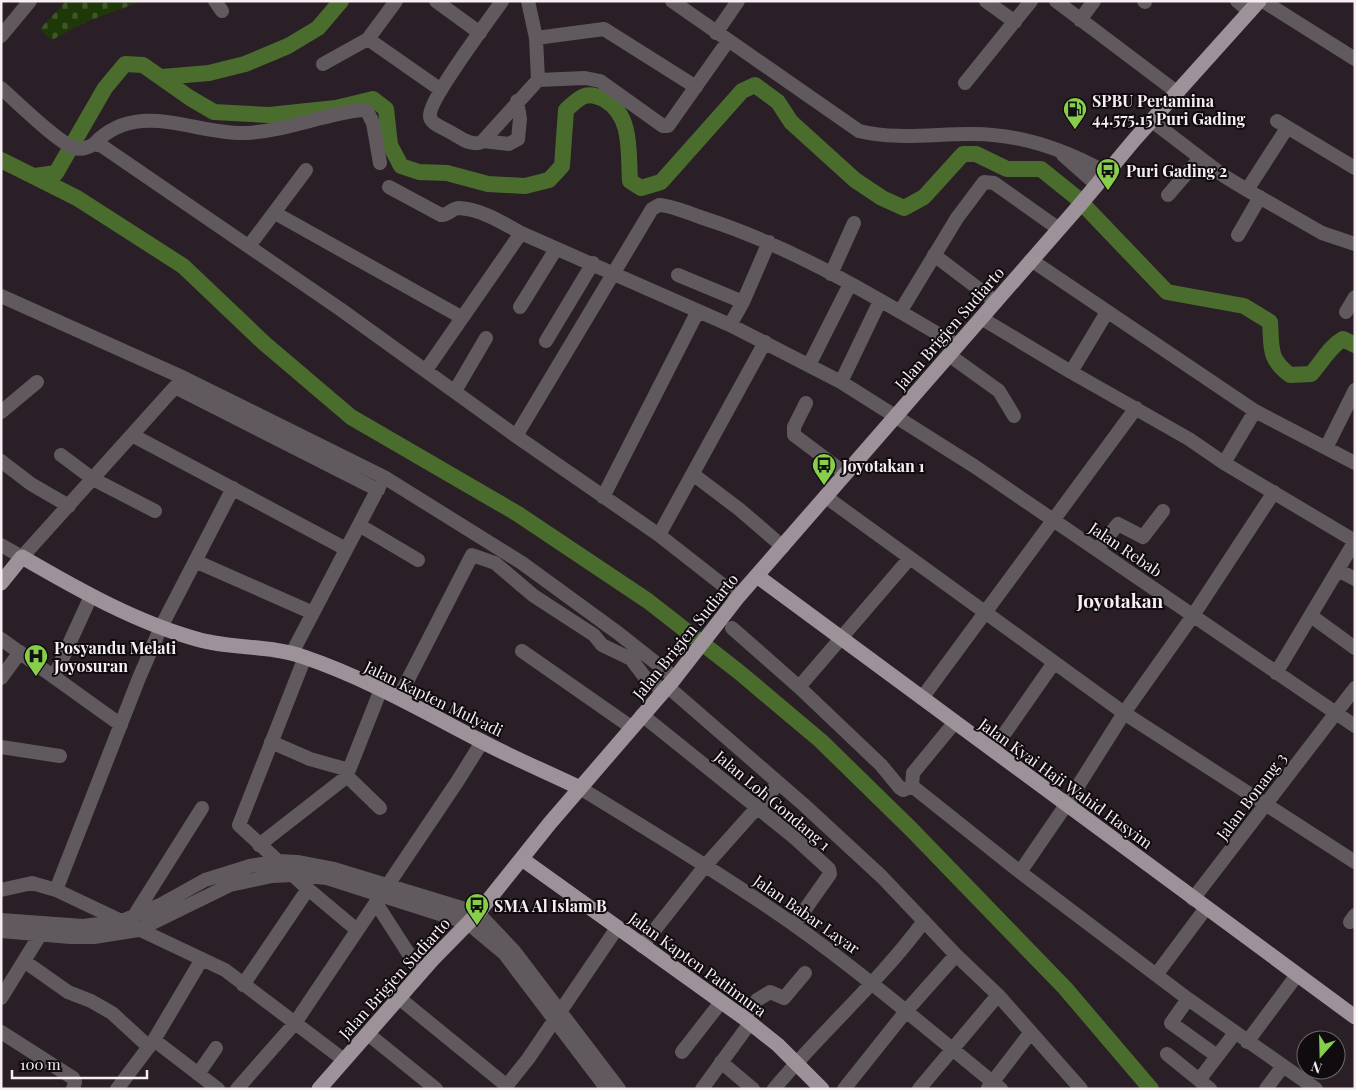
<svg xmlns="http://www.w3.org/2000/svg" width="1356" height="1090" font-family="'Playfair Display',serif">
	<style>
		.cemetery { fill: url(#cemetery-stones) }
		.lines { fill: none; stroke-linecap: round; stroke-linejoin: round }
		.river { stroke: #4a6d2e; stroke-width: 16 }
		.minor { stroke: #605a5e; stroke-width: 14 }
		.major { stroke: #9d9299; stroke-width: 15 }
		.labels { text-anchor: middle; dominant-baseline: central; stroke-width: 4; stroke-linejoin: round; paint-order: stroke }
		.poi-label { font-size: 16px; font-weight: bold; fill: #f6eef3; stroke: #0f0b0e; text-anchor: start }
		.street-label { font-size: 16px; fill: #f6eef3; stroke: #0f0b0e }
		.quarter-label { font-size: 19px; font-weight: bold; fill: #f6eef3; stroke: #0f0b0e }
	</style>
	<defs>
		<pattern id="cemetery-stones" width="16" height="16" patternUnits="userSpaceOnUse" patternTransform="scale(1.25)"><rect width="16" height="16" fill="#1f3807"/><path d="M2 7V4a2 2 0 0 1 4 0v3zM10 15v-3a2 2 0 0 1 4 0v3z" fill="#40552c"/></pattern>
	</defs>
	<rect width="100%" height="100%" fill="#2a1f26"/>
	<path class="cemetery" d="M66 1H143L88 21 52 40 40 29Z"/>
	<g class="lines">
		<path class="river" d="M162 77 209 73 245 64 288 46 318 28 341 1
			M1 160 77 198 183 266 264 343 351 417 518 514 648 601 739 672 821 741 912 830 1065 988 1151 1089
			M35 176 56 173 105 88 125 64 143 65 190 98 214 112 269 115 336 108 373 99 386 109 390 145 401 166 419 172 447 173 488 184 525 186 549 180 562 166 566 110C580 97 586 90 605 100 633 116 628 153 630 181L641 188 661 182 742 91 755 85 778 102 791 122 855 180 882 198 904 208 924 197 963 154H976L1007 169H1041L1077 198 1167 292 1244 306 1270 322C1272 349 1268 358 1290 375L1311 374C1322 362 1329 347 1343 339L1355 345"/>
		<path class="minor" d="M215 1 222 11
			M436 1 480 33
			M502 1C490 19 428 100 430 116 430 124 444 128 450 132 460 137 471 147 482 142L538 80 585 78 600 81 663 126H668L728 41
			M528 1 536 38 538 80
			M672 1 859 131C895 140 933 134 969 134 1019 133 1064 149 1107 173
			M986 1 1015 22
			M1056 1 1178 93
			M1144 1 1145 2
			M1237 1 1250 12
			M1263 1 1355 59
			M1080 20 1094 1
			M716 33 738 1
			M1 36 30 1
			M536 38 604 29 696 87
			M368 39 441 90
			M323 64 368 39 396 1
			M965 83 1031 1
			M1 88C16 101 58 143 75 148 81 150 89 147 94 144L102 146 340 309 516 436 659 535 738 597
			M1152 121 1224 176 1247 190 1322 233 1355 244
			M1277 121 1355 168
			M483 141 509 144 518 139 520 119 517 101
			M94 144C138 98 194 135 246 133 286 131 324 114 362 110L367 111 373 123 380 163
			M1063 155 1097 185
			M389 187 441 215C449 215 452 208 459 208 481 209 503 223 521 233
			M1247 190 1287 128
			M1168 195 1200 158
			M275 213 461 317
			M1238 235 1260 197
			M249 246 306 170
			M934 255 996 302
			M1031 260 1255 411 1355 463
			M831 274 854 223
			M678 275 743 302
			M1 296 184 378 384 477 522 563 618 633 675 678
			M520 307 556 249
			M900 312 957 218 984 182 994 183 1059 229
			M1346 312 1355 297
			M981 318 1071 372 1189 439 1224 463 1355 541
			M730 325 743 302 769 242
			M546 341 593 263
			M949 355 999 391 1014 416
			M809 365 850 284
			M426 370 521 233 730 325 841 382 974 466 1355 726
			M1071 372 1107 312
			M841 382 880 301
			M455 391 486 338
			M806 403 794 427V435L846 474
			M1 412 37 382
			M132 435 346 549
			M516 436 652 209 659 205C674 206 691 214 706 219 796 248 876 298 957 345
			M1326 448 1355 390
			M61 455 93 479 155 511
			M1 461 31 484 69 506
			M1224 463 1255 411
			M694 475 739 509 783 547
			M603 497 698 311
			M826 497 1124 713 1355 862
			M359 525 418 560
			M659 535 765 342
			M1 545 22 557 175 387 378 490
			M1097 550 1118 524 1143 537 1163 511
			M195 561 313 613
			M1338 570 1355 579
			M1311 616 1355 648
			M732 628 799 687 881 765 900 788 903 790 912 786
			M1 639 121 725
			M522 651 631 727
			M292 653 382 481
			M305 657 239 825 308 889 357 930
			M1276 673 1355 541
			M54 677 91 596
			M1 678 20 652
			M667 686 803 804 882 877 956 955 998 995 1081 1089
			M799 687 909 559
			M399 697 472 555 495 563 534 596 594 635 602 645 631 659 644 676 663 691
			M922 698 1136 408
			M642 715 795 838 829 869 830 874 794 925
			M955 722 913 773 912 786 1020 872 1188 999 1316 1089
			M271 742 310 759 349 770 381 689
			M1 747 60 756
			M993 750 1053 664
			M580 788C652 832 724 876 793 924 866 976 932 1033 1001 1089
			M259 845 345 778H349L380 808
			M1020 872 1066 805 1124 713 1192 617 1274 492
			M1 890 32 883 56 890 225 970 344 1060
			M56 890 139 678 161 627 233 488
			M1193 899 1355 688
			M376 903 421 973
			M134 916 202 808
			M1 920 83 926 122 921 160 905 205 880 250 866 279 861 297 862 334 869 478 913 514 951 619 1089
			M1350 922 1355 915
			M1 931 70 937H94L138 930 230 885 272 876 294 875 327 878 468 923 504 953 607 1089
			M642 946 705 866 779 783
			M24 961 68 992 91 1001 112 1013 149 1047
			M1156 975 1206 908
			M243 985 308 889
			M1 998 40 935
			M399 998 507 1086
			M1188 999 1171 1023 1217 1056
			M744 1018 757 1000 770 992 784 998 805 973
			M1 1032 73 1078 75 1082 73 1089
			M368 1034 436 1089
			M154 1040 218 1089
			M1247 1042 1297 975
			M682 1052 721 1002
			M1167 1054 1210 1089
			M721 1062 753 1089
			M198 1074 216 1048
			M1199 1080 1235 1033
			M988 1088 1031 1032
			M117 1089 154 1040 202 959
			M237 1089 295 1023 457 782 482 742
			M504 1089 528 1059 617 928
			M702 1089 750 1023
			M774 1089C822 1031 880 981 924 921
			M844 1089 907 1010 956 955
			M919 1089 998 995
			M1266 1089 1283 1066"/>
		<path class="major" d="M757 576 1355 1017
			M1 583 22 557C79 590 137 623 200 640 234 649 270 645 304 657 366 678 423 711 481 741 513 758 547 772 580 788
			M522 859 744 1018 778 1045 822 1089
			M319 1089 432 960 478 913 550 823 675 678 738 597 1079 206 1135 139 1259 1"/>
	</g>
	<defs>
		<g id="fuel-pin" transform="scale(1.25)"><path d="M0 17L-7.5 6A9.5 9.5 0 1 1 7.5 6Z" fill="#87cf4a" stroke="#0f0b0e"/><path d="M-5.5-6h7V0h2V4h1.3V-2.5L3-4.5l.8-.8L6-3V5H2.5V1h-1V6h-7ZM-4.2-4.7v3.2H.2V-4.7Z" fill="#111"/></g>
		<g id="bus-pin" transform="scale(1.25)"><path d="M0 17L-7.5 6A9.5 9.5 0 1 1 7.5 6Z" fill="#87cf4a" stroke="#0f0b0e"/><path d="M-5-6H5V4H4V6H2V4H-2V6H-4V4H-5ZM-3.5-4V0h7V-4ZM-3.5 1.2v1.5H-2V1.2ZM2 1.2v1.5H3.5V1.2Z" fill="#111"/></g>
		<g id="hospital-pin" transform="scale(1.25)"><path d="M0 17L-7.5 6A9.5 9.5 0 1 1 7.5 6Z" fill="#87cf4a" stroke="#0f0b0e"/><path d="M-5-5h3v3.5h4V-5h3V5h-3V1.5h-4V5h-3Z" fill="#111"/></g>
	</defs>
	<g fill-rule="evenodd">
		<use href="#fuel-pin" x="1075" y="109"/>
		<use href="#bus-pin" x="1108" y="170"/>
		<use href="#bus-pin" x="824" y="465"/>
		<use href="#hospital-pin" x="36" y="656"/>
		<use href="#bus-pin" x="477" y="905"/>
	</g>
	<g class="labels">
		<g class="poi-label">
			<text x="1092" y="100">SPBU Pertamina<tspan x="1092" dy="18">44.575.15 Puri Gading</tspan></text>
			<text x="1126" y="170">Puri Gading 2</text>
			<text x="842" y="465">Joyotakan 1</text>
			<text x="54" y="647">Posyandu Melati<tspan x="54" dy="18">Joyosuran</tspan></text>
			<text x="494" y="905">SMA Al Islam B</text>
		</g>
		<g class="street-label">
			<text transform="translate(949 328) rotate(-49)">Jalan Brigjen Sudiarto</text>
			<text transform="translate(1126 549) rotate(34)">Jalan Rebab</text>
			<text transform="translate(685 636) rotate(-51)">Jalan Brigjen Sudiarto</text>
			<text transform="translate(434 698) rotate(26)">Jalan Kapten Mulyadi</text>
			<text transform="translate(1066 783) rotate(36)">Jalan Kyai Haji Wahid Hasyim</text>
			<text transform="translate(1251 796) rotate(-53)">Jalan Bonang 3</text>
			<text transform="translate(773 800) rotate(40)">Jalan Loh Gondang 1</text>
			<text transform="translate(807 914) rotate(35)">Jalan Babar Layar</text>
			<text transform="translate(698 964) rotate(36)">Jalan Kapten Pattimura</text>
			<text transform="translate(394 978) rotate(-48)">Jalan Brigjen Sudiarto</text>
		</g>
		<g class="quarter-label">
			<text x="1120" y="600">Joyotakan</text>
		</g>
	</g>
	<rect width="1356" height="1090" fill="none" stroke="#f6eef3" stroke-width="5"/>
	<g transform="translate(1321 1055) rotate(200)"><circle r="24" fill="#0f0b0e" stroke="#6b666a"/>
	<path d="M0-4L9 19L0 12L-9 19Z" fill="#87cf4a"/>
	<text y="-8" font-size="14" font-weight="bold" text-anchor="middle" fill="#f6eef3">N</text>
	</g>
	<path d="M12 1070v8h135v-8" fill="none" stroke="#f6eef3" stroke-width="2.5"/>
	<text x="20" y="1070" font-size="15" fill="#f6eef3" stroke="#0f0b0e" stroke-width="4" paint-order="stroke">100 m</text>
</svg>
